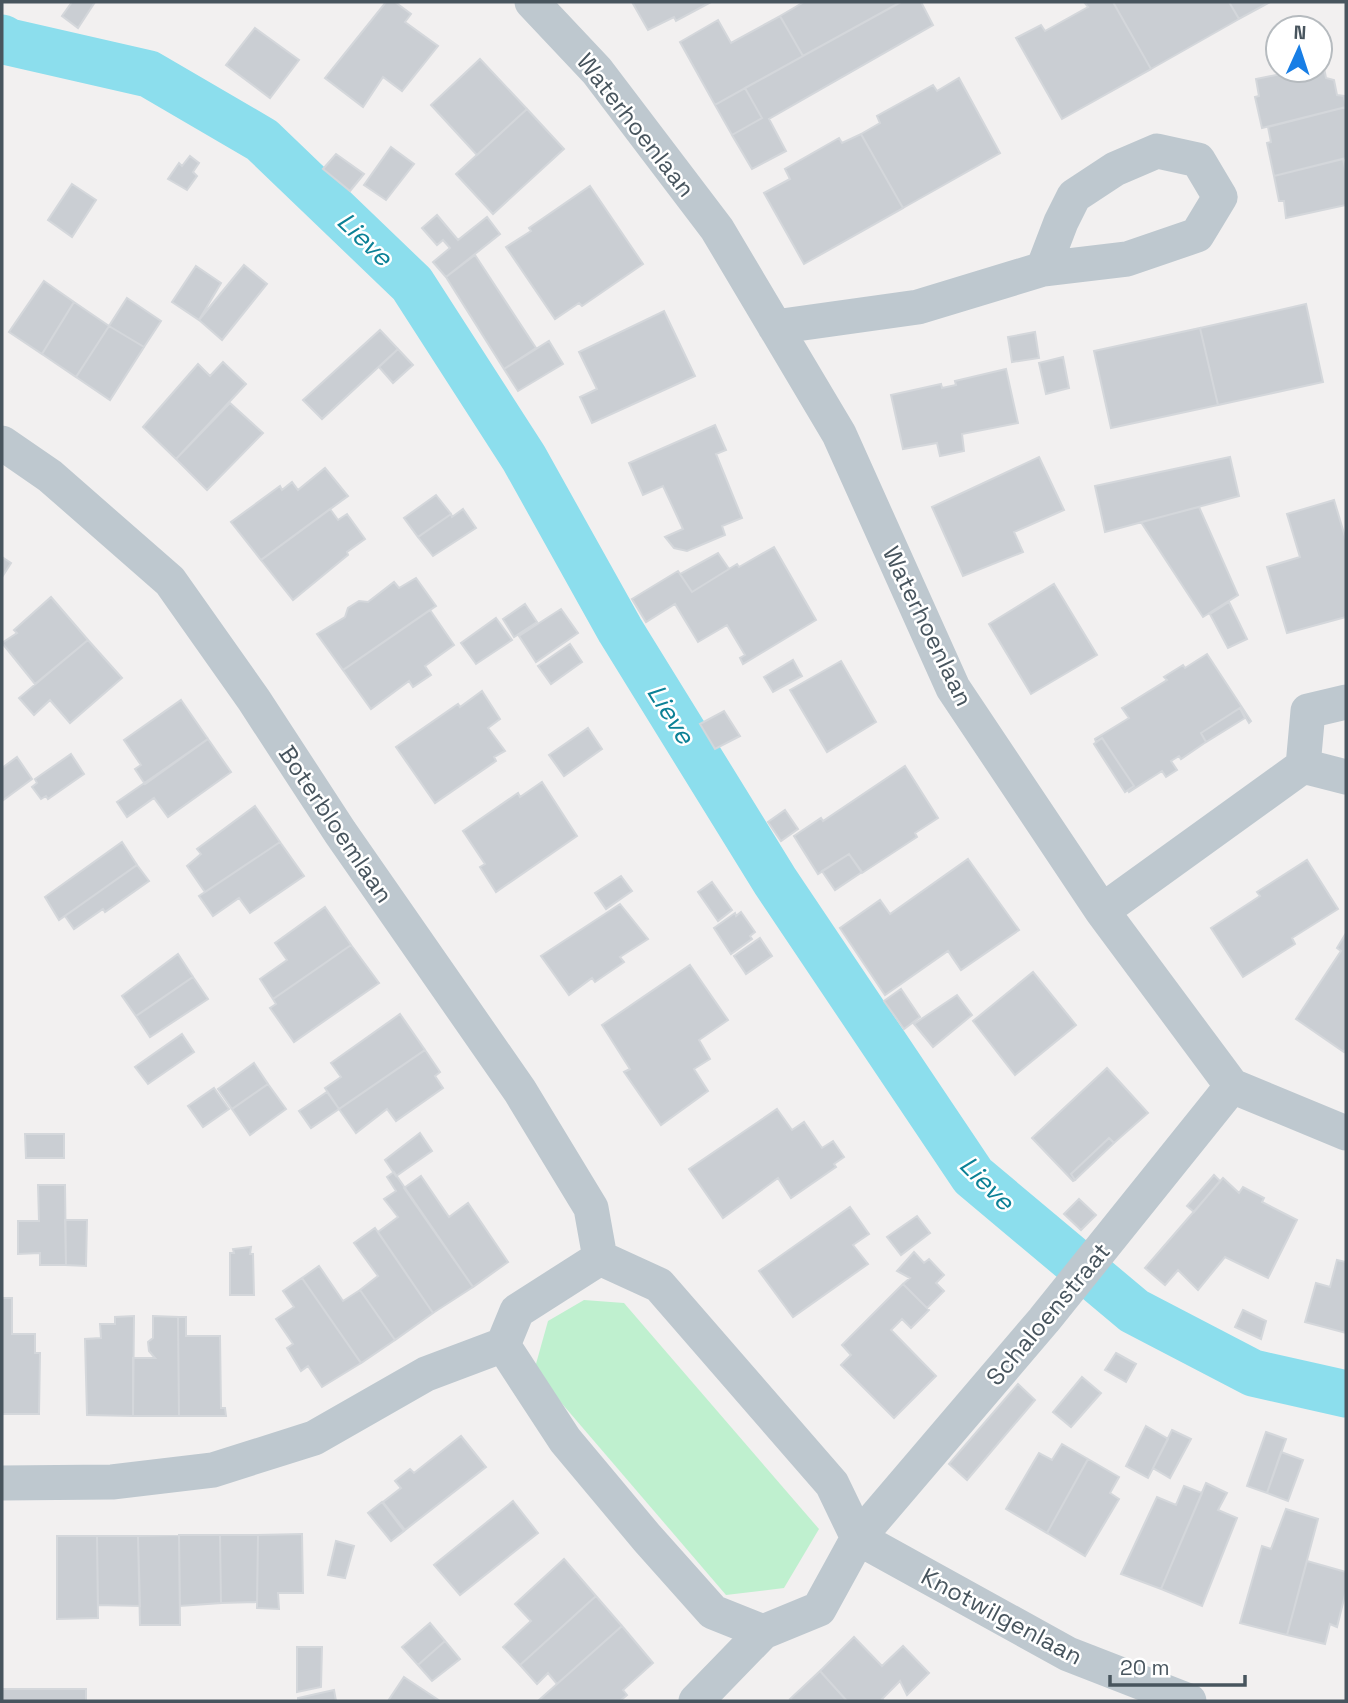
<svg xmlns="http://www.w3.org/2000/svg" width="1348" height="1703" font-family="'Space Grotesk',sans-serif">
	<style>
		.green { fill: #bff0cf }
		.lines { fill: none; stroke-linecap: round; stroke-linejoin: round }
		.canal { stroke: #8cdeed; stroke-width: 47 }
		.building { fill: #caced3; stroke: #d4d7db; stroke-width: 2 }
		.minor { stroke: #bec8cf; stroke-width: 35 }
		.labels { text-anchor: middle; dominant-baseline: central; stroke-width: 5; stroke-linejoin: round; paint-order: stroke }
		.street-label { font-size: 24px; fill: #48555e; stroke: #fff }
		.water-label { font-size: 26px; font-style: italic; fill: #0c8196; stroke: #fff }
	</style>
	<rect width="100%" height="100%" fill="#f2f0f0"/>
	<path class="green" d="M584 1300 624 1303 819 1529 784 1588 726 1595 534 1371 548 1321Z"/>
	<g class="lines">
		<path class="canal" d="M2 38 9 42 149 74 262 140 412 284 524 458 620 630 775 881 973 1176 1134 1311 1253 1373 1346 1394"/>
	</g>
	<path class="building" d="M72 2H95L78 28 62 16Z
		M386 2H395L411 14 405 22 438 46 402 91 383 77 363 107 325 78Z
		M632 2H711L676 21 674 17 648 30Z
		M804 2H901L803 56 780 16Z
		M901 2H921L933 25 769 119 786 151 752 169 732 135 762 118 745 88Z
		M1084 2H1113L1151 69 1062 119 1016 38 1041 25 1045 31 1088 7Z
		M1113 2H1229L1239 19 1151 69Z
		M1229 2H1270L1239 19Z
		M780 16 803 56 715 105 680 42 718 20 731 43Z
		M255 28 299 60 270 98 226 65Z
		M1320 47 1326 78 1334 80 1337 95 1344 96 1346 107 1262 128 1255 97 1259 96 1256 79 1291 72V70H1320Z
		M480 59 527 109 477 155 431 105Z
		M959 78 1000 153 903 208 861 134 880 123 877 116 933 85 937 91Z
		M745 88 762 118 732 135 715 105Z
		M1346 107V158L1274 176 1267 143 1271 142 1268 127Z
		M527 109 564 149 493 214 456 174Z
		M861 134 903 208 804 264 764 193 790 179 785 169 839 138 842 143Z
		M391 147 414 164 386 200 364 185Z
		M336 154 364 174 350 191 323 169Z
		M190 156 199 163 193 172 197 176 187 190 168 179 179 163 182 166Z
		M1343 159 1346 172V205L1286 218 1284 201H1279L1274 176Z
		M72 184 96 200 72 237 48 220Z
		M590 186 643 264 582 306 579 303 555 319 506 247 531 231 529 228Z
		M437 215 458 240 487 217 500 234 446 277 433 262 450 248 443 240 437 245 422 228Z
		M475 255 536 348 504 369 446 277Z
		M244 265 267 284 222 340 199 320Z
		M196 266 221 283 199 320 172 302Z
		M44 281 74 302 42 354 9 332Z
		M127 298 161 321 144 347 109 326Z
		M74 302 109 326 76 377 42 354Z
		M1306 304 1323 382 1218 405 1200 328Z
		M664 311 695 376 592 423 580 397 597 389 579 352Z
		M109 326 144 347 110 400 76 377Z
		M1200 328 1218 405 1111 428 1094 351Z
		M380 330 398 349 322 419 303 400Z
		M1035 332 1039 358 1012 362 1008 337Z
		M549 341 563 364 518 391 504 369Z
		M398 349 413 365 393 383 379 367Z
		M1063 357 1069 388 1046 394 1039 363Z
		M223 362 246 384 176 459 143 427 198 364 210 376Z
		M1006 369 1018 423 962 434 964 451 940 456 937 443 903 449 891 395 941 384 942 388 956 385 955 381Z
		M230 403 263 433 207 490 176 459Z
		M715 425 726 450 716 454 742 518 722 526 725 535 687 551 674 548 665 537 683 529 663 486 643 495 629 463Z
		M1039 457 1064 510 1014 532 1023 552 963 576 932 507Z
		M1230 457 1239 496 1105 532 1095 486Z
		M325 468 348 496 261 560 231 522 280 486 282 490 292 482 298 490Z
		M436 495 451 514 418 537 404 518Z
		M1334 500 1346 540V617L1287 633 1267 567 1300 557 1287 514Z
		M1199 507 1238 595 1203 617 1141 522Z
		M330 509 338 520 347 514 365 539 347 552 348 555 293 600 261 560Z
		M463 509 476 528 433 556 418 537 451 514 452 517Z
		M774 547 816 620 743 664 740 658 745 655 727 625 698 642 675 604 646 622 632 599 678 571 692 592 737 564 739 567Z
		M718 553 729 569 692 592 680 574Z
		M2 557 11 563 2 577Z
		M416 578 436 606 343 670 317 634 345 617 348 608 359 601 368 602 394 582 399 588Z
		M1054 584 1097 655 1031 694 989 624Z
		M51 597 88 640 35 684 2 643 17 633 14 630Z
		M1229 602 1247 639 1228 648 1210 614Z
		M525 604 537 622 514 637 503 619Z
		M561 609 578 633 536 662 519 636Z
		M430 610 454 645 425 666 431 675 413 687 409 681 371 709 343 670Z
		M496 618 512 640 476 664 461 643Z
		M88 640 122 678 70 723 50 700 34 715 19 698Z
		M570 644 582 662 551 684 538 666Z
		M1207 654 1251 721 1249 723 1240 708 1201 733 1206 742 1181 759 1179 756 1171 761 1177 770 1166 777 1162 771 1129 792 1128 790 1134 786 1102 738 1096 742 1095 739 1129 718 1122 708 1167 680 1164 677 1183 665 1185 668Z
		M793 660 802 676 773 692 764 677Z
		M841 661 876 722 827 752 790 690Z
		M482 691 500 719 488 728 505 751 494 757 496 761 435 803 396 747 458 704 460 707Z
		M181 700 208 739 145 784 135 769 141 765 124 740Z
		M1240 708 1245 718 1206 742 1201 733Z
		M724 711 740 736 715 749 700 724Z
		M588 728 602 749 564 776 549 755Z
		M1102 738 1134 786 1125 792 1094 744Z
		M208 739 231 772 168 817 154 798 127 817 117 802Z
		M71 754 84 774 48 799 46 796 41 799 32 787 37 783 35 779Z
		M17 757 32 779 2 801V768Z
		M905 766 938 818 915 833 917 837 862 873 849 854 818 874 794 836 821 818 823 821Z
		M542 782 577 836 496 892 480 867 485 864 463 831 518 793 520 797Z
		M255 806 280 842 205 892 187 866 201 854 197 849Z
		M785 810 798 829 781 841 768 822Z
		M122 842 137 865 59 920 45 897Z
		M280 842 304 876 250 913 239 898 213 916 199 896Z
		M849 854 862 872 835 890 822 871Z
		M968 859 1019 930 961 970 948 951 885 995 840 928 880 900 890 914Z
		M1307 860 1338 909 1292 938 1295 944 1243 977 1211 928 1260 896 1257 892Z
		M137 865 149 881 105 912 103 909 74 929 65 916Z
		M621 876 632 891 606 909 595 893Z
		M712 882 732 910 718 921 698 892Z
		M620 904 648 939 620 957 624 962 595 982 592 978 569 995 541 956Z
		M325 907 351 945 273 999 260 979 287 960 275 943Z
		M741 912 755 932 750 936 752 939 731 954 714 928 735 913 736 916Z
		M1346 933V1049L1344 1052 1296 1019 1341 951 1337 948Z
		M760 938 772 956 746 974 734 956Z
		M351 945 379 983 294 1042 270 1008 276 1004 273 999Z
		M178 954 193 977 136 1016 122 996Z
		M690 965 728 1020 699 1040 710 1059 694 1069 708 1091 661 1125 624 1072 630 1069 602 1025Z
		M1033 972 1076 1025 1015 1075 973 1021Z
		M193 977 208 999 150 1037 136 1016Z
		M901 989 920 1017 904 1029 884 1001Z
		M957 995 972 1015 933 1047 914 1024Z
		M400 1014 425 1050 339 1109 325 1088 341 1077 331 1063Z
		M182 1034 194 1052 148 1084 135 1067Z
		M425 1050 440 1072 435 1076 443 1088 396 1121 387 1109 356 1133 339 1109Z
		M254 1063 268 1084 232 1109 218 1089Z
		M1107 1068 1148 1113 1114 1143 1109 1138 1071 1174 1075 1180 1073 1181 1032 1138Z
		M268 1084 286 1109 250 1135 232 1109Z
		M214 1088 229 1109 203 1127 188 1106Z
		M327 1092 339 1109 311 1128 299 1111Z
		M777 1109 792 1130 804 1122 822 1148 833 1141 844 1157 834 1164 836 1167 791 1198 778 1178 723 1218 689 1169Z
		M420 1133 432 1151 396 1176 385 1160Z
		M25 1134H64V1158H26Z
		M1109 1138 1114 1143 1075 1180 1071 1174Z
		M394 1172 473 1287 433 1313 378 1232 398 1217 384 1199 396 1191 387 1177Z
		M1214 1175 1220 1181 1194 1212 1187 1206Z
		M421 1176 449 1217 468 1203 508 1262 473 1287 404 1188Z
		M1223 1178 1239 1193 1243 1187 1264 1198 1262 1202 1297 1220 1268 1278 1225 1257 1198 1290 1178 1270 1165 1285 1145 1268Z
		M38 1185H65L66 1265H40V1253L18 1254V1221H39Z
		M1079 1199 1096 1215 1081 1230 1064 1214Z
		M850 1207 869 1234 853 1245 868 1264 793 1317 759 1271Z
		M917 1216 930 1233 901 1255 887 1237Z
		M65 1220H87L86 1266 66 1265Z
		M375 1228 433 1313 395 1340 360 1290 378 1276 354 1243Z
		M251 1247 250 1254H253L254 1295H230V1253H234L233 1249Z
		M914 1252 924 1263 929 1259 944 1275 936 1283 944 1291 927 1308 903 1284 910 1278 897 1271Z
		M1337 1260 1346 1262V1333L1305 1322 1316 1283 1330 1287Z
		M319 1266 343 1301 360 1290 395 1340 361 1363 302 1278Z
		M302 1278 361 1363 322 1387 308 1366 301 1371 287 1348 293 1344 276 1319 294 1307 283 1291Z
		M903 1284 929 1310 911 1328 902 1319 891 1330 936 1376 894 1418 841 1365 851 1355 842 1345Z
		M2 1298H12V1334H35V1353H40L39 1414H2Z
		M1243 1310 1266 1321 1261 1339 1235 1327Z
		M134 1316 133 1416 87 1415 85 1339 101 1338 100 1324H115V1317Z
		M153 1316 178 1317 179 1416H133V1358H155L149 1351 148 1342 153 1338Z
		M178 1317H186V1336H220L221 1408H225L226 1416H179Z
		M1116 1353 1136 1364 1126 1382 1105 1370Z
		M1082 1377 1101 1393 1071 1427 1053 1412Z
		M1018 1384 1035 1400 967 1480 949 1464Z
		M1146 1426 1168 1439 1148 1478 1126 1466Z
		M1172 1430 1191 1439 1170 1478 1153 1468Z
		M1266 1432 1286 1439 1267 1493 1247 1486Z
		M461 1436 486 1467 405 1530 383 1502 401 1488 395 1481 410 1469 414 1473Z
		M1062 1444 1088 1459 1047 1533 1006 1509 1039 1453 1052 1460Z
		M1281 1452 1303 1460 1288 1501 1267 1493Z
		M1088 1459 1119 1477 1110 1493 1119 1499 1085 1556 1047 1533Z
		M1206 1483 1227 1493 1218 1510 1237 1518 1202 1606 1161 1589Z
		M1184 1486 1202 1493 1161 1589 1121 1574 1157 1497 1176 1505Z
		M513 1501 538 1533 460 1595 434 1565Z
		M382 1502 404 1531 391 1541 368 1513Z
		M1286 1509 1318 1519 1287 1635 1240 1623 1262 1546 1271 1549Z
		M302 1534 303 1593H278L279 1609 257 1608 258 1535Z
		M179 1535 180 1625H140L138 1536Z
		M179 1535H220L221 1603 180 1606Z
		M220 1535H258L257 1602 221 1603Z
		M57 1536H97L98 1618 57 1619Z
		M97 1536H138L140 1606 98 1605Z
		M336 1541 354 1546 345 1578 328 1575Z
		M564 1559 596 1596 520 1665 503 1647 531 1621 515 1604Z
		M1307 1561 1346 1572V1591L1337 1627 1330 1624 1325 1644 1287 1635Z
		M596 1596 622 1626 557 1684 548 1673 537 1684 520 1665Z
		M430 1623 445 1641 418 1665 402 1647Z
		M622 1626 653 1663 623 1690 627 1695 620 1701H538Z
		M854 1637 882 1666 903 1646 929 1673 907 1695 900 1681 882 1699 884 1701H847L820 1671Z
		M445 1641 460 1659 432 1681 418 1665Z
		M297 1647H322L321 1687 297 1692Z
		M820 1671 847 1701H793L790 1699Z
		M404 1677 440 1701H388Z
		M2 1689H86V1701H2Z
		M334 1690 336 1701H298V1698Z"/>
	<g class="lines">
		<path class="minor" d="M532 2 597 71 717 229 839 434 953 688 1102 911 1232 1086 1346 1133
			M775 327 918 307 1043 269 1127 259 1197 235 1220 197 1198 160 1157 151 1115 169 1074 196 1061 222 1043 269
			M2 443 50 476 170 581 254 700 340 832 520 1091 591 1208 600 1258
			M1303 766 1346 777
			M1102 911 1303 766 1308 711 1346 702
			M600 1258 659 1285 832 1484 858 1538
			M503 1345 565 1440 647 1538 713 1612 763 1632
			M503 1345 517 1311 600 1258
			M2 1483 112 1482 213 1470 314 1438 426 1374 503 1345
			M858 1538 1068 1654 1189 1701
			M696 1701 763 1632 819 1609 858 1538 1044 1320 1232 1086"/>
	</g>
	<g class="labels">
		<g class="street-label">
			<text transform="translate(636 125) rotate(52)">Waterhoenlaan</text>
			<text transform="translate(928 626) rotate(64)">Waterhoenlaan</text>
			<text transform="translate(336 824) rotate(56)">Boterbloemlaan</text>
			<text transform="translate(1048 1314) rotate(-50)">Schaloenstraat</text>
			<text transform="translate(1002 1616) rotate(28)">Knotwilgenlaan</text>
		</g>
		<g class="water-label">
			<text transform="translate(365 239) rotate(44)">Lieve</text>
			<text transform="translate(671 714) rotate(58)">Lieve</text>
			<text transform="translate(987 1183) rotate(45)">Lieve</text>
		</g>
	</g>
	<rect width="1348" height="1703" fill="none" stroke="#48555e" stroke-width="7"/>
	<g transform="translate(1299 49) rotate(3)"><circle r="33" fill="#ffffff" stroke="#b6bbbf" stroke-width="2"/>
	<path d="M0-5L12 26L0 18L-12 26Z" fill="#187ee5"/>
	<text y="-10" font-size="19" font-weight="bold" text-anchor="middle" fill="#48555e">N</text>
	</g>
	<path d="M1110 1675v10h135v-10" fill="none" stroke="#48555e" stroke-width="3.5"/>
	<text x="1120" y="1675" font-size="21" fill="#48555e" stroke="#ffffff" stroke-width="5" paint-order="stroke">20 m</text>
</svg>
